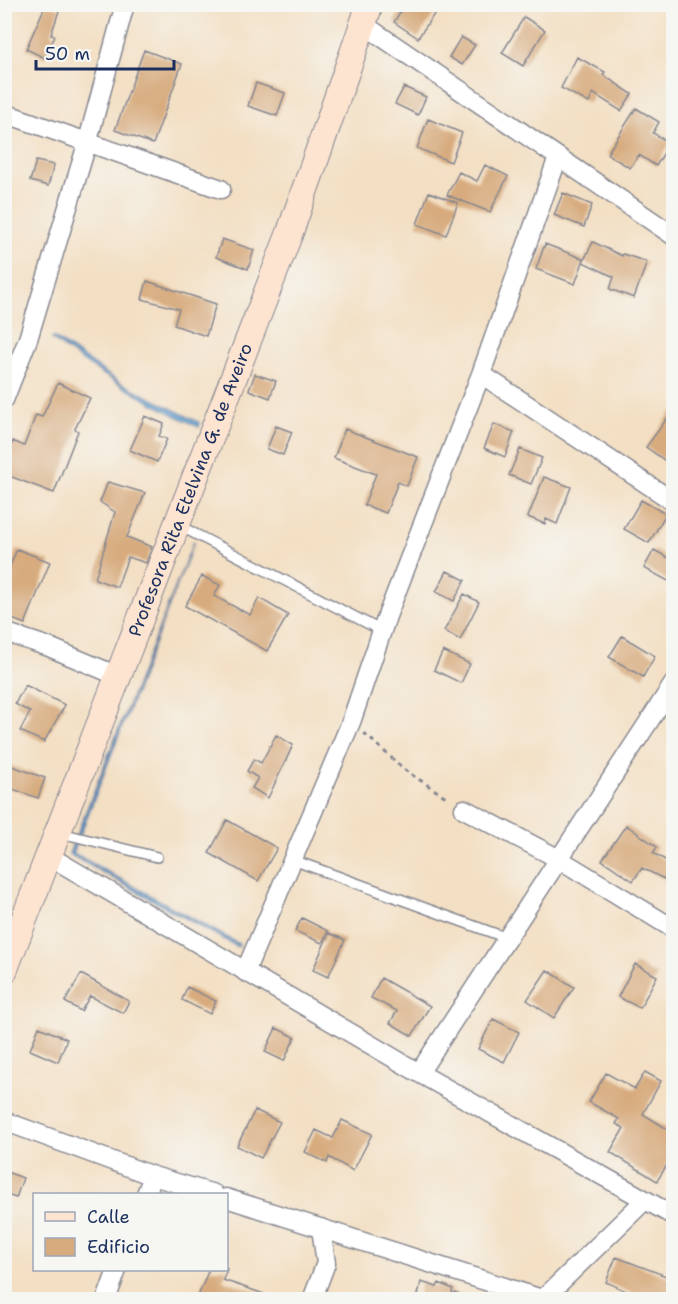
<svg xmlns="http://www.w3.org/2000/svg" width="678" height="1304" font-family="'Shantell Sans',sans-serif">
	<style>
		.water { fill: #5ea0d1; stroke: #3c6898; stroke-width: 1.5 }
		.building { fill: #d7ab7e }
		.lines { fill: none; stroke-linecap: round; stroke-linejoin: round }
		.lane-casing { stroke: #878790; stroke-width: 12 }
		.street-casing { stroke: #878790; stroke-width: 21 }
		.secondary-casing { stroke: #878790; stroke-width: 28 }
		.path { stroke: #878790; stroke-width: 3; stroke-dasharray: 4.5 4.5; stroke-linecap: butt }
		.lane { stroke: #fff; stroke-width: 9 }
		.street { stroke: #fff; stroke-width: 18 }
		.secondary { stroke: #fde4d1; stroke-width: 26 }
		.labels { text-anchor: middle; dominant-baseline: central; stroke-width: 5; stroke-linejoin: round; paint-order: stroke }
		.street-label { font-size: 18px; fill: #1b2f5e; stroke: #f6f6f2 }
	</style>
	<rect width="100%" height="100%" fill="#f6f6f2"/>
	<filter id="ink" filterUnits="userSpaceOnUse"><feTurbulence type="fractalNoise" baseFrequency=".0167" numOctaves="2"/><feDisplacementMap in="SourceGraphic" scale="12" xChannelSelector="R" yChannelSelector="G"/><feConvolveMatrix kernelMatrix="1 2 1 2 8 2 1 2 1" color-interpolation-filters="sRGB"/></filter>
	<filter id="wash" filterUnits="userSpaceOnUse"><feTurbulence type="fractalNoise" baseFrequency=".008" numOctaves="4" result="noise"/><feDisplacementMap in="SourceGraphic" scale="24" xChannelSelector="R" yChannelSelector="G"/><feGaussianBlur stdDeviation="1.35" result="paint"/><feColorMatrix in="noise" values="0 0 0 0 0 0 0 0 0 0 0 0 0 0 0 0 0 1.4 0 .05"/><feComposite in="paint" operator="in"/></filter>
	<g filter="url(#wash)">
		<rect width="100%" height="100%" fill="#f3dfc3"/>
		<path class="water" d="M53 337 119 382 200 423 199 427C147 402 98 374 52 339Z
			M194 541 73 853 239 944 238 947 69 854Z"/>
		<g id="blocks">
			<path class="building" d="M46 4 60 8 51 35 55 36 45 58 26 49Z
				M405 4H441L418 38 394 22Z
				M524 17 545 30 523 66 502 53Z
				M461 37 475 45 462 65 449 57Z
				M144 50 182 64 153 144 115 130Z
				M577 57 605 72 603 75 632 94 621 111 593 93 589 103 561 88Z
				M256 83 285 93 277 116 248 106Z
				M404 87 426 97 418 115 395 104Z
				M636 108 659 122 653 133 670 143 656 166 639 155 630 168 607 154Z
				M428 119 462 133 451 162 417 148Z
				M36 161 54 165 48 186 30 181Z
				M485 165 508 176 490 212 447 195 459 172 477 181Z
				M429 192 458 203 446 235 417 224Z
				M563 193 592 205 584 227 554 215Z
				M222 239 254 250 248 269 216 257Z
				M593 242 622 256 623 254 647 262 634 298 610 289 614 277 583 262Z
				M545 244 584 259 575 284 536 269Z
				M147 281 216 304 206 336 174 325 179 309 142 299Z
				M255 374 276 381 270 398 249 390Z
				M58 383 90 398 75 429 78 431 54 493 4 474V464L13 441 24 446 36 415 42 417Z
				M674 409V467L646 447Z
				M145 416 164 424 159 436 167 439 157 462 130 450Z
				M494 424 514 432 505 457 484 448Z
				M276 426 292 432 283 455 267 449Z
				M345 429 418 457 407 486 398 482 386 513 364 505 376 474 334 458Z
				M520 449 542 458 531 484 509 475Z
				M544 477 571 487 557 524 546 519 545 524 528 517Z
				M108 482 145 493 127 537 152 547 146 563 128 557 117 587 95 579 115 512 100 502Z
				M641 500 666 514 649 543 624 529Z
				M17 549 50 562 25 624 4 616V581Z
				M654 550 674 561V584L644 568Z
				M447 571 465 580 454 601 436 592Z
				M202 576 220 585 214 596 250 615 259 598 288 615 267 651 185 606Z
				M464 594 479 602 460 640 444 631Z
				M622 636 655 656 643 677 609 657Z
				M443 651 470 664 461 683 434 670Z
				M25 685 65 705 44 742 20 731 30 712 15 704Z
				M276 735 293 745 268 798 252 788 258 778 247 771 254 759 261 763Z
				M4 763 45 778 38 798 4 786Z
				M227 820 277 848 258 881 209 853Z
				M626 825 657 847 653 853 674 865V884L642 868 633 881 602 860Z
				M302 918 328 931 322 943 295 931Z
				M329 933 345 940 328 977 313 970Z
				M635 964 657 976 640 1008 618 997Z
				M547 970 574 987 554 1018 527 1000Z
				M81 974 129 1001 123 1013 90 996 81 1011 65 1002Z
				M381 978 430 1006 412 1036 390 1023 397 1011 371 998Z
				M187 987 216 1001 210 1014 182 1000Z
				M493 1019 519 1032 504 1062 478 1049Z
				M39 1027 67 1039 58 1062 30 1050Z
				M276 1028 295 1037 284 1061 265 1052Z
				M645 1072 661 1081 643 1114 674 1133V1154L657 1181 610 1152 624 1128 616 1124 619 1119 589 1102 606 1073 635 1089Z
				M255 1110 280 1122 261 1158 237 1146Z
				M342 1120 372 1134 353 1171 329 1157 327 1163 305 1152 316 1130 333 1138Z
				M4 1171 23 1178 16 1198 4 1194Z
				M616 1257 674 1279V1299H633L635 1295 606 1282Z
				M209 1269H227L223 1280 273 1297V1299H197Z
				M421 1282 437 1287 439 1283 453 1289 452 1292 466 1297 465 1299H417Z"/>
		</g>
	</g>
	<g filter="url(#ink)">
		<use href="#blocks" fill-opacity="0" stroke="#878790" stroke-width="1.5"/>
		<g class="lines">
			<g class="lane-casing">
				<path id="lane" d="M178 525 382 631
					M61 833 157 857
					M293 860 507 938"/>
			</g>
			<g class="street-casing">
				<path id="street" d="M363 24 674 236
					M4 113 221 189
					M481 374 674 502
					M4 400 28 339 87 144 125 4
					M4 632 49 647 120 677
					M464 809 559 859 674 929
					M49 856 419 1073 674 1216
					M245 972 351 722 387 616 481 374 558 157
					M419 1073 674 683
					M4 1121 153 1176 214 1194
					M146 1194 153 1176
					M226 1198 542 1299
					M106 1300 117 1270
					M312 1300 326 1263 321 1228
					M542 1300 644 1201"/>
			</g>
			<g class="secondary-casing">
				<g id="secondary">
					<path id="s1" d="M4 971 289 235 370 4"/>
				</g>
			</g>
			<path class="path" d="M364 733 406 771 449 799"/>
			<use href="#lane" class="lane"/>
			<use href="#street" class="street"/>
			<use href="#secondary" class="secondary"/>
		</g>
	</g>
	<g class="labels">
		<g class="street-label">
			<text stroke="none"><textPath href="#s1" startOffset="516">Profesora Rita Etelvina G. de Aveiro</textPath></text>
		</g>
	</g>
	<rect width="678" height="1304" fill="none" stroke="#f6f6f2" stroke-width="24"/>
	<rect x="33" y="1193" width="195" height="78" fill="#f6f6f2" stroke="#9ea6b7" stroke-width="1.5"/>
	<rect x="45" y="1212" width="30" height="9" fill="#fde4d1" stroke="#9ea6b7" stroke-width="1.5"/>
	<text x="87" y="1223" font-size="18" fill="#1b2f5e">Calle</text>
	<rect x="45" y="1238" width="30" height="18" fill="#d7ab7e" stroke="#9ea6b7" stroke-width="1.5"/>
	<text x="87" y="1253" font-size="18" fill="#1b2f5e">Edificio</text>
	<path d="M36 60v9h138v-9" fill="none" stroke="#1b2f5e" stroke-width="3"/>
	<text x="45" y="60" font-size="18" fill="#1b2f5e" stroke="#f6f6f2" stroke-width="4.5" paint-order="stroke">50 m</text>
</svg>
